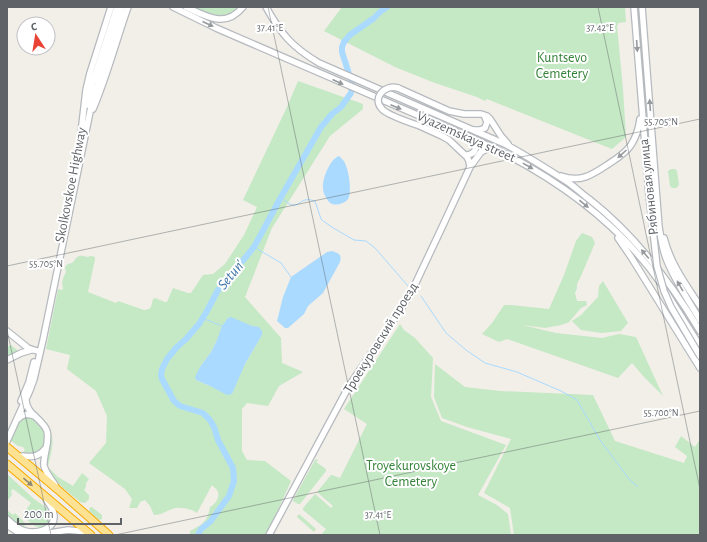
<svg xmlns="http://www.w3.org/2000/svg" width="707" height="542" font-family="'Alegreya Sans',sans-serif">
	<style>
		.green { fill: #c5e8c5; fill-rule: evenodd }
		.water { fill: #aadaff }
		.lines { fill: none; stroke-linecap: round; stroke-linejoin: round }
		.stream { stroke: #aadaff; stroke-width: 1 }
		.river { stroke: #aadaff; stroke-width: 6 }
		.secondary-casing { stroke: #b6babf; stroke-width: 8 }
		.highway-casing { stroke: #f9ab00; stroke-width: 9 }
		.secondary { stroke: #fff; stroke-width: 5.5 }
		.highway { stroke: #fde293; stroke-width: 7 }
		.secondary-bridge-casing { stroke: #b6babf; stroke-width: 8; stroke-linecap: butt }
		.secondary-bridge { stroke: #fff; stroke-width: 5.5 }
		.oneway { fill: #979a9d }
		.oneway2 { fill: #8e8975 }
		.ticks { fill: none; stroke: #5f6368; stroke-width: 1; stroke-opacity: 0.45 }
		.labels { text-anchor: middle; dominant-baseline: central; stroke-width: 4; stroke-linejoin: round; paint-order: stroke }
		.park-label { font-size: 14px; fill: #348238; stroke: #fff }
		.street-label { font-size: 14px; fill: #5f6368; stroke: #fff }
		.water-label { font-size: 15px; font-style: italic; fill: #4174aa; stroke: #fff }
		.ticks-label { font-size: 10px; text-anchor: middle; fill: #5f6368; stroke: #fff; stroke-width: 4; stroke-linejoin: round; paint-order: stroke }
	</style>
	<rect width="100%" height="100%" fill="#f1efe8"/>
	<path class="green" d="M192 7H240C223 23 210 16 192 7Z
		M342 7H625L626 22 618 23V25L617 26 623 89 626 137 612 149 487 99 485 101 477 97 435 83 395 67 324 31Z
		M298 81 363 104V109L330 136 272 228 245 297 281 338 282 363 303 372 279 386 268 406 247 403 242 409V451L247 460 265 461 291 481 269 530 265 535H190V531C202 525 208 521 210 507 216 504 221 496 217 490 216 488 213 487 212 485L197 513C192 509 182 507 175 508 167 510 163 515 154 515L150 506 145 500 140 502 137 508H129L132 499 125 489 89 463 106 443 107 416 96 391 67 369 70 355 46 349 58 289 62 290 63 289 62 282 64 276 66 272 65 267 68 264 72 263C78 256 78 254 87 257L91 256 95 257V259L88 292 116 303 118 301 144 310 149 309 151 307 153 299 155 298 165 302H167L173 288 188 293H191L203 275 213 274 225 264 244 235 257 207 243 200 287 107ZM252 326 259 328 262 335 245 364 210 386 196 380 200 367 211 352 217 340Z
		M671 169H675L677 171 679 185 676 188H672L670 186 668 171Z
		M582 233 592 237 595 243 581 276 577 284V288L575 293 577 301H586L587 305 581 308 569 322 561 325 545 328 522 325 556 333 602 338 619 334 636 337 663 396 644 377 632 363 618 378 507 339 499 342 482 334 492 323 504 305H511L549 309 564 275 576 241Z
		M603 281 628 323 621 331 601 333 581 330 572 321 581 315 598 297 599 286Z
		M400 324 404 330 415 338 433 358 431 397 441 421 506 445 478 495 497 505 508 514 511 535H321L326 529 303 510V508L315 494 331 508 333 506 317 492 331 475H332L340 478 367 424 344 409Z
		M11 345 17 350V352L7 359V347Z
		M435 364 465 387 500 391 593 395 615 441 684 463 687 456 675 447 681 436 695 447 700 439V535H514L510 508 484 493 511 439 467 427 442 418 434 397Z
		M37 415H38C58 432 53 444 48 467L58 477 73 486 82 473 89 479 86 483V487L84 490 89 495V499L85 503 80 502C71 494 54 482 48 472 43 461 49 451 49 441 49 436 40 421 37 415Z
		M23 417H31L42 427 45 434 46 444 42 452 27 455 23 452 25 450 23 447 18 446 10 440 18 422Z
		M316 459 318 460 316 462 326 469V471L300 504H298L293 501V500L315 460Z
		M7 474 34 499 47 508 50 516 49 521 42 528C34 527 27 521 23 514L31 503 13 489 11 491 12 495 7 501Z
		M7 507 8 508 7 510 13 515 15 513 25 523V525L24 527 22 528 7 517Z
		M90 507H92L102 515V519L99 520 89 511Z
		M299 514 316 529 314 532 297 517Z"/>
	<path class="water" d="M339 156C342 159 345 161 346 166 349 172 352 194 348 199 347 201 343 203 340 204 336 205 332 205 329 202 326 198 323 193 323 188 322 179 330 159 339 156Z
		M332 251C339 253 342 255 340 262L323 293 308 306 304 314 288 328H285L277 321 283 297 291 277 327 252Z
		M231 317 252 326 259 327 262 331V335L245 364 232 394 227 395 210 386 196 380 195 377 200 367 211 352 217 340 222 326 228 318Z"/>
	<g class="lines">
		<path class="stream" d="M281 197C284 200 288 204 292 205 302 206 300 196 315 201L321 219 323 221 335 229 354 240 366 241 375 248 408 286
			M254 247 281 263 291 277
			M421 296 446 333 466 350 485 363 517 372 561 391 577 400 600 440 629 479 638 487
			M202 318 222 326"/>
		<path class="river" d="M198 535 201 529 210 522 229 496 234 481 233 468 218 440 214 427 210 420 203 413 180 406 174 401 162 379 161 375 162 369 167 359 177 347 186 339 199 324 207 311 218 290 245 258 254 247 281 197 321 127 332 114 341 107 351 93 352 84 350 77 342 52V47L344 42 350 35 374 18 380 12 387 7"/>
		<g class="secondary-casing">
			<path id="secondary" d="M173 7 216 28 496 149C560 181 621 226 662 285
				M186 7C206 16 225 29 243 7
				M266 7C281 34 292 47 319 63L507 145C528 157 549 170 569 183 576 188 582 194 589 199 635 235 670 281 700 331
				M634 7 649 195
				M642 7 659 227C661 238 662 248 666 258 673 278 689 301 700 320
				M398 88 449 111 464 114H481L487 116 490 119 501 136 508 144
				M87 105 92 85 117 7
				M93 109C107 76 116 41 128 7
				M420 126 442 136 449 140 467 157 469 161 470 167
				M475 130H480L485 128 487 122 485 117
				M81 133 86 90 90 73 111 7
				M467 155C478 153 477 146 471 139
				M561 176C580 183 592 175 607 165 616 159 625 154 631 145 636 137 639 128 640 119
				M618 238 631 257 700 368
				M664 238C670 263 686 285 700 306
				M666 292 700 346
				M7 331 28 348 40 352
				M7 360 21 353 31 350
				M26 400C26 414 43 419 47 431 50 443 43 454 44 466 46 473 51 479 55 485
				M21 401 29 382 34 362
				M18 419C23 413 28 414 35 416
				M7 441 30 390 34 379 43 340 91 107 122 7
				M19 456C30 457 38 458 45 449
				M7 519C12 524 18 529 25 531 36 534 55 530 54 516 54 509 49 504 46 499
				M7 525 22 535
				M38 535 68 530 78 531 87 535
				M269 535 349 386 396 317 411 293 444 223 470 167 481 152 487 149H493"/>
		</g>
		<g class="highway-casing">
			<path id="highway" d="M7 447 57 489 109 535
				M7 464 91 535"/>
		</g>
		<use href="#secondary" class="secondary"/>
		<use href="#highway" class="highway"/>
		<g class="secondary-bridge-casing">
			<path id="secondary-bridge" d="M398 88C384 84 371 99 383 110 389 115 411 123 420 126
				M649 195 657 266 664 291 671 307 700 356"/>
		</g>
		<use href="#secondary-bridge" class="secondary-bridge"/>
	</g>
	<defs><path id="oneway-solid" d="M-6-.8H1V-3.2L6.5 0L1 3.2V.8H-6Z"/></defs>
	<g class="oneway">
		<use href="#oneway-solid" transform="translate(208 24) rotate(25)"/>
		<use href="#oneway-solid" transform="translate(637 46) rotate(86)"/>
		<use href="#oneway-solid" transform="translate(338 82) rotate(24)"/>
		<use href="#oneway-solid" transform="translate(650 105) rotate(-94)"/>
		<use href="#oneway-solid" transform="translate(396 107) rotate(23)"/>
		<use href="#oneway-solid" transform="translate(622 154) rotate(138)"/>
		<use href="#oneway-solid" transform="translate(528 166) rotate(29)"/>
		<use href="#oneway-solid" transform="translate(584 204) rotate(39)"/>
		<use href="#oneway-solid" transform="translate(645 254) rotate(-130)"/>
		<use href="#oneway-solid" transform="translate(680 286) rotate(-120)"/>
	</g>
	<use class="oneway2" href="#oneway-solid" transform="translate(28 482) rotate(40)"/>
	<path class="ticks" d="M268 7 380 535M598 7 700 489M7 266 700 119M7 330 51 535M115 535 700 411"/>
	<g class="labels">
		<g class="park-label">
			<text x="562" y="58">Kuntsevo<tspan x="562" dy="16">Cemetery</tspan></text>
			<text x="411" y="466">Troyekurovskoye<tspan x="411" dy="16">Cemetery</tspan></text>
		</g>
		<g class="street-label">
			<text transform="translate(466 137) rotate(24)">Vyazemskaya street</text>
			<text transform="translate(71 185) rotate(-79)">Skolkovskoe Highway</text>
			<text transform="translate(649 187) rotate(-96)">Рябиновая улица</text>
			<text transform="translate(381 338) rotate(-58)">Троекуровский проезд</text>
		</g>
		<g class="water-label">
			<text transform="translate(231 275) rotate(-51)">Setun'</text>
		</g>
	</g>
	<g class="ticks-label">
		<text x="270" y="31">37.41°E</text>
		<text x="600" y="31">37.42°E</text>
		<text x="661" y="125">55.705°N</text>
		<text x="46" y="267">55.705°N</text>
		<text x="661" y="416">55.700°N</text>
		<text x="378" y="518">37.41°E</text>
	</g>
	<rect width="707" height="542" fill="none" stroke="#5f6368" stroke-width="16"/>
	<g transform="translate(36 36) rotate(348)"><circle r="19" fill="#ffffff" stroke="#bfc1c3"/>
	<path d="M0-3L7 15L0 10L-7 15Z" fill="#ea4335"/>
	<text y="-6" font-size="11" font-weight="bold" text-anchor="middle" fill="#5f6368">С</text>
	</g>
	<path d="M18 518v6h103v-6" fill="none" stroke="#5f6368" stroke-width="2"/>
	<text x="24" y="518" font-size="12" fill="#5f6368" stroke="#ffffff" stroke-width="3" paint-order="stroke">200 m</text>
</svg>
